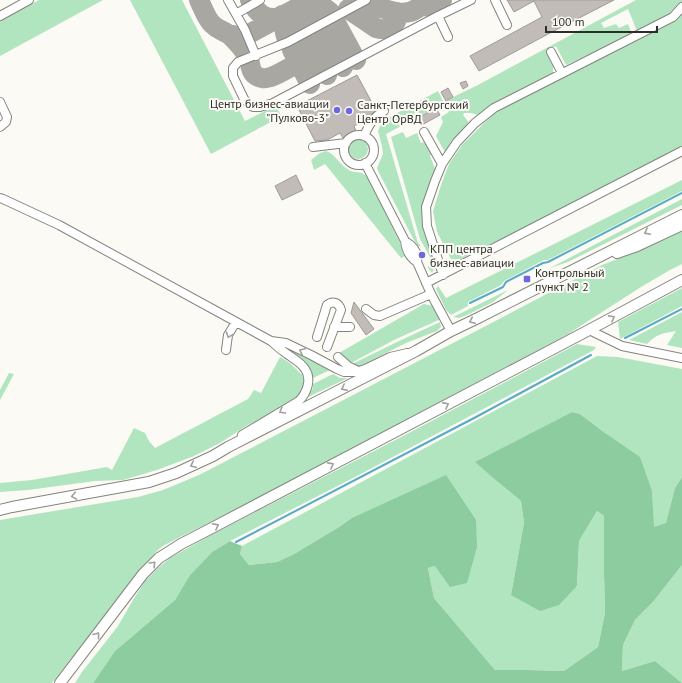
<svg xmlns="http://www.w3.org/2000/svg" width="682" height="683" font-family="'PT Sans',sans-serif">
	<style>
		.green { fill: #b1e5bf }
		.forest { fill: #8ccc9f }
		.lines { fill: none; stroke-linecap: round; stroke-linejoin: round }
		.stream { stroke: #56abc7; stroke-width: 2 }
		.taxiway { stroke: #a8a7a2; stroke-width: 20 }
		.building { fill: #c2bcb8; stroke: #a19b97 }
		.minor-casing { stroke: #85837d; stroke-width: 10 }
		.major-casing { stroke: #85837d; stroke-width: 12 }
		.minor { stroke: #fff; stroke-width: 8 }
		.major { stroke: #fff; stroke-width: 10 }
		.oneway { stroke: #a0a09f }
		.poi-dot { fill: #6d68e2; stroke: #fcfaf4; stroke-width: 1.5 }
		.labels { text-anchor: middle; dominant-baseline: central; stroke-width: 4; stroke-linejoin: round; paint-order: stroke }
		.poi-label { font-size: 12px; fill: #2d2d2a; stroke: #fcfaf4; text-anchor: start }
	</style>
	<rect width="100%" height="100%" fill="#fcfaf4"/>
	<path class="green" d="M39 0H103L0 56V21Z
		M130 0H182L245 121 275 106 282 116 211 154Z
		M636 0H682V5L669 16 637 31 628 9 601 23 604 28 616 24 619 28 628 24 632 34 566 65 556 46 546 53 553 66V73L495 102 481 116 471 113H464L463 115 467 120 470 125 447 156 436 136 443 122 441 117 449 112 444 103 386 134 418 243 421 246H417L379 173 377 168 383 154 382 146 378 131 380 126 386 119 438 91 444 103 453 97 476 86Z
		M682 13V148L453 263 437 232 433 211 441 185 449 164 462 145 497 110 674 22Z
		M403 132 406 138 417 133 421 143 427 141 432 153 430 156 436 171 424 209 436 265 432 273 428 268 429 264 430 257 420 239 391 137Z
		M348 149a10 10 0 1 1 20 0a10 10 0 1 1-20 0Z
		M326 151C336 154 339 165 349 170 356 174 359 170 367 176L406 255 402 258H401L325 164 314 170 311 160 320 153Z
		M682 180V191L548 260H544L504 281 501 285 468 302V306L451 315 446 310 436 289 438 286 446 298Z
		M682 199V205L568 262 550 268Z
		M682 229V264L670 270 641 287 568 334 521 359 282 486 211 522 182 536 163 546 157 551 142 568 52 683H0V520L138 497 163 490 199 475 503 317 602 265 638 251Z
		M682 288V306L620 339 618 322Z
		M508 290 493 302 467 315 459 318 453 317Z
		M424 304 433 306 441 319 396 339 349 364 343 359 339 353Z
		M682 312V348L667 345 676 331C664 333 656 334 647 344L629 340Z
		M440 322 441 327 437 331 406 343 358 367 352 364 397 342Z
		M577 344 596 347 594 350 357 476 230 541 212 552 190 575 175 600 115 651 93 683H75L82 672 118 626 133 600 145 581 158 568 170 558 213 534 405 435Z
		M289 348 330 370 313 378 308 365 301 359 288 351Z
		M597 356 618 357 682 369V477L675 488 666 524 653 528 652 491 605 433 580 414 572 412 476 462 499 483 521 501 524 523 511 595 577 587 579 541 597 511 604 516V573L605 613 598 647 564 671 527 670H495L434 598 428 568 435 566 467 583 352 518 339 527 294 554 277 562 249 565 240 554 242 546Z
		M280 357 290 363 301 374 304 375 306 383 303 392 294 401 246 426 220 443 194 456 157 470 123 480 95 481 28 490 0 492V483L32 480 107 467 112 470 134 428 145 433 149 441 155 448 248 399 254 390 261 393Z
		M9 373 14 374 0 400V390Z
		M333 374 340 378H348L308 397 313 388V384Z
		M682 565V683L655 661 622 671 623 645 635 620 653 602Z"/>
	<path class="forest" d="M572 412 580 414 605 433 640 457 652 491 654 527 666 523 675 488 682 477V565L653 602 635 620 623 645 622 671 655 661 682 683H93L115 651 175 600 190 575 212 552 230 541 242 546 240 554 249 565 277 562 294 554 339 527 352 518 446 475 476 520 477 547 467 583 450 587 435 566 428 568 434 598 495 670H527L564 671 598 647 605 613 604 573V516L597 511 579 541 577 586 559 605 540 611 511 595 524 523 521 501 499 483 475 462Z"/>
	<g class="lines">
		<path class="stream" d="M470 303 503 287 506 282 543 263 548 262 682 193
			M625 338 682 309
			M236 542 476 417 591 355"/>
		<path class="taxiway" d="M199 0C203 8 206 18 212 24 218 30 222 30 228 34 231 35 244 50 246 54 253 63 247 75 262 78 270 80 285 70 293 66 305 59 310 54 309 39
			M250 0C257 13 265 21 281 17L282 15
			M363 0V1C382 8 412 24 424 0
			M422 4C428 10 435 4 442 0
			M348 9 376 28C388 32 399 25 397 12
			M228 34 237 36 247 35 295 9
			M288 42C282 28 283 19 295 9 304 10 311 10 317 16L343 67
			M292 50 310 84
			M327 75C321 63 302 32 301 20 301 13 304 8 308 3 318 4 322 5 330 12L356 60"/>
	</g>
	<path class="building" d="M507 0H614L550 33 479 71 470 56 542 17 534 1 514 12Z
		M357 75 376 110 367 119 354 126 357 134 348 138H343L340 133 327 140 315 141 297 106Z
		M466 81 468 86 463 89 460 83Z
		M448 88 453 97 446 101 441 92Z
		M436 108 440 115 420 126 416 119Z
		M296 175 303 190 282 200 275 186Z
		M354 302 374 329 366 335 351 313Z"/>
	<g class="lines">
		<g class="minor-casing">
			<path id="minor" d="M228 0 245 30 256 56
				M366 0 288 42 238 62 233 68V76L244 99 249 104 253 107H260L273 103 438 16 448 37
				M495 0 507 25
				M236 14 260 0
				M0 16 29 0
				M438 16 471 0
				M551 52 562 73
				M0 102 7 117 6 122 0 127
				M424 132 442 164
				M344 150a15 15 0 1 1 30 0a15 15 0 1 1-30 0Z
				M364 136C369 125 374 116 384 111
				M313 147 346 143
				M365 163 405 241C406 250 409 257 417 262
				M0 198 3 199 59 225 271 341C275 344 278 348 283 351 290 357 300 361 305 369 312 379 307 393 299 401L242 435
				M405 241C413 246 419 252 417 262L431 294 451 331
				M443 275 427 226 426 207 435 181 442 164 457 142 475 123 494 108 673 17 682 7
				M426 283 682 151
				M366 309 374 315 380 316 431 294
				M334 327H350
				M589 330 622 346 682 358
				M317 337 327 305C333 300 339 303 341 310L327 347
				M271 341 286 343 311 355 337 369 344 372H356L365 369 390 357 407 353
				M226 350 228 335 236 322
				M338 357 348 366 358 371"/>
		</g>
		<g class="major-casing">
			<path id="major" d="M617 253 637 246 682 225
				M0 510 12 507 149 482 176 473 213 456 228 447 416 351 451 331 476 319 682 215
				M60 683 143 574 159 558 181 544 210 529 589 330 682 280"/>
		</g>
		<use href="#minor" class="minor"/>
		<use href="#major" class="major"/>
	</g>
	<defs><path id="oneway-chevron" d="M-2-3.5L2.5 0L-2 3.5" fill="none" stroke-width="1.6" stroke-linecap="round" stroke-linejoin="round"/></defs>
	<g class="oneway">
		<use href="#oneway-chevron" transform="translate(647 232) rotate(153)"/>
		<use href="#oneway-chevron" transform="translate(612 318) rotate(-29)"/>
		<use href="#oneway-chevron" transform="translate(472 321) rotate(155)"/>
		<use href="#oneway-chevron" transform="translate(229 335) rotate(110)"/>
		<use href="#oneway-chevron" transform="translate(302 351) rotate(-155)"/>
		<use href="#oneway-chevron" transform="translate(344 388) rotate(153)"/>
		<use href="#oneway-chevron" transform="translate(446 405) rotate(-28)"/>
		<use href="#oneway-chevron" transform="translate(282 411) rotate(150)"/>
		<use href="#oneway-chevron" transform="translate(193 465) rotate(155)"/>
		<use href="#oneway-chevron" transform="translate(331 465) rotate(-28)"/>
		<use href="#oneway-chevron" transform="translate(74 496) rotate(170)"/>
		<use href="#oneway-chevron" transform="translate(216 526) rotate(-28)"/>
		<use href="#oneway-chevron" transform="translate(153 564) rotate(-45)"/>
		<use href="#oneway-chevron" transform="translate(97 635) rotate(-53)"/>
	</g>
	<g class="poi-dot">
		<circle cx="337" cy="110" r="4"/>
		<circle cx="349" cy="111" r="4"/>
		<circle cx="422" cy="255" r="4"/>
		<rect x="523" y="275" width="8" height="8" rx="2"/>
	</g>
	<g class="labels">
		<g class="poi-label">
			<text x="329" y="103" text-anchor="end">Центр бизнес-авиации<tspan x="329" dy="14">"Пулково-3"</tspan></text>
			<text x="357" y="104">Санкт-Петербургский<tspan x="357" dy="14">Центр ОрВД</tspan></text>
			<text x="430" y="248">КПП центра<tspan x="430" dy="14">бизнес-авиации</tspan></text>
			<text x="535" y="272">Контрольный<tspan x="535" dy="14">пункт № 2</tspan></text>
		</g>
	</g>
	<path d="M546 26v6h111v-6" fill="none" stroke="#2d2d2a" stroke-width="2"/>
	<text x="552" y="26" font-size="12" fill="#2d2d2a" stroke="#fcfaf4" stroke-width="3" paint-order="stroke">100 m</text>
</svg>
